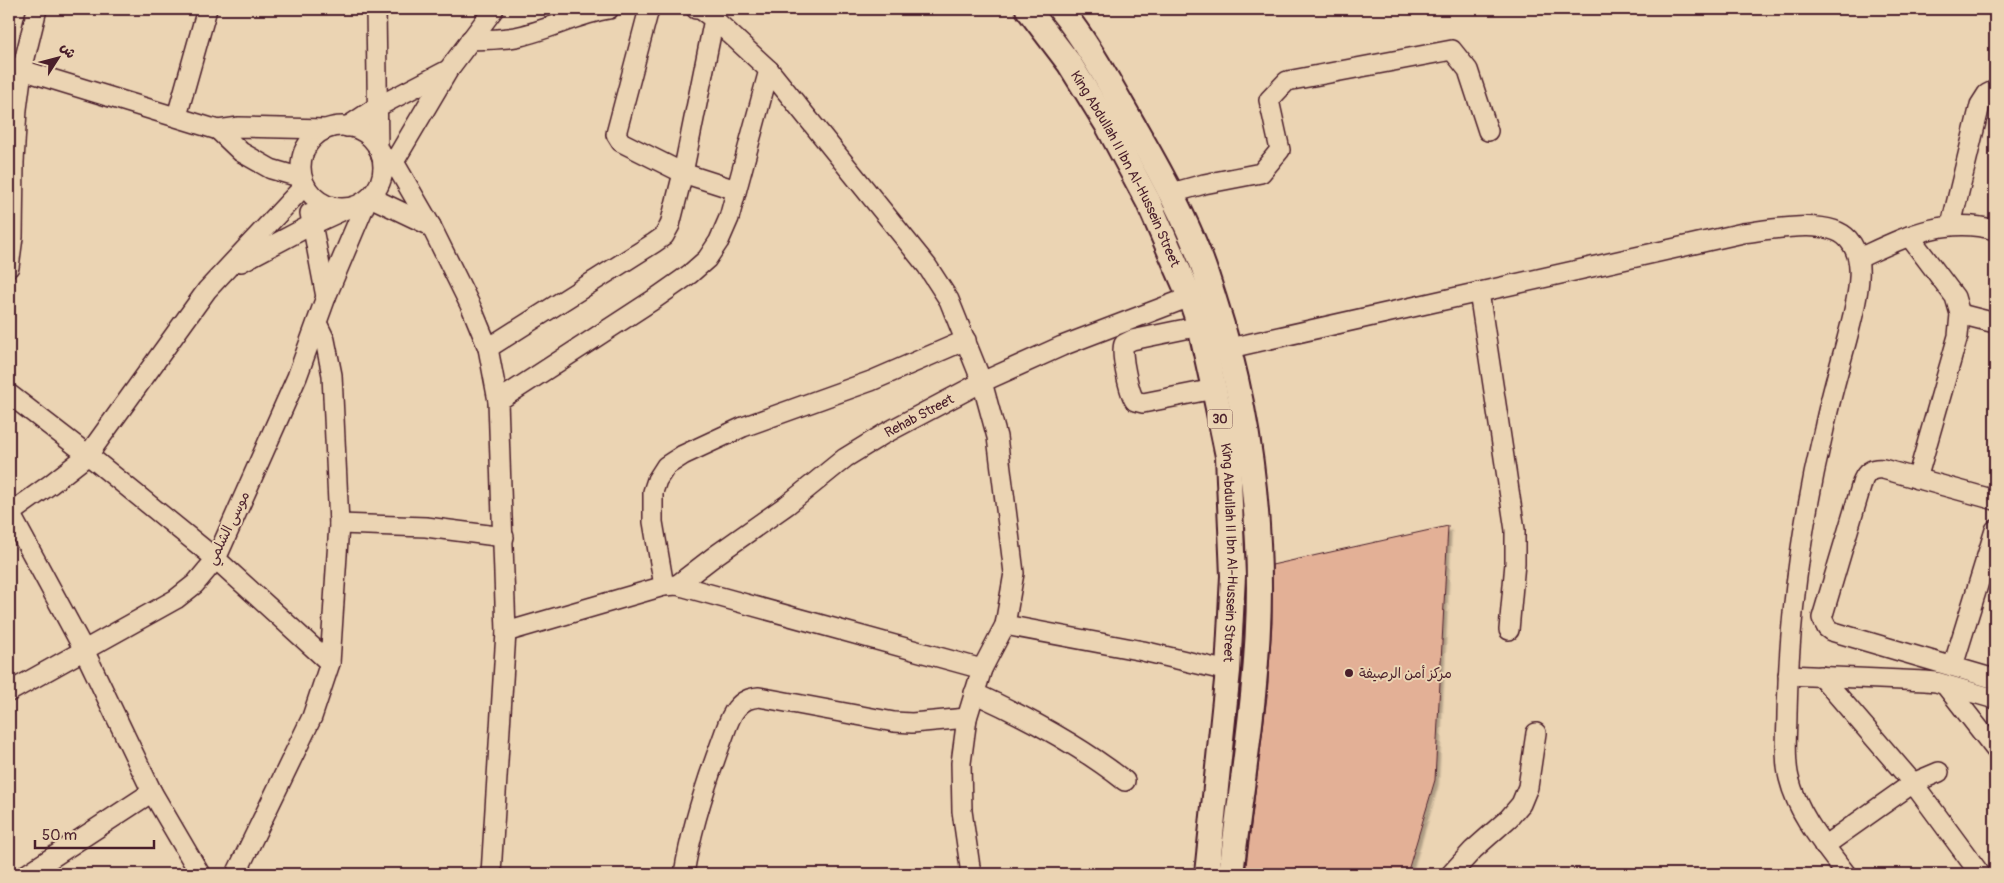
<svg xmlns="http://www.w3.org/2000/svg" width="2004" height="883" font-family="Pangolin,'Playpen Sans Arabic',sans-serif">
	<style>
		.building { fill: #e3b096; stroke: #4a1f2b; filter: url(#shadow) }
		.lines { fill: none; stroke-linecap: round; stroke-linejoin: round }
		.minor-casing { stroke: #4a1f2b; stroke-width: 22 }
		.major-casing { stroke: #4a1f2b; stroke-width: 28 }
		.minor { stroke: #ebd4b3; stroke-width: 19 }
		.major { stroke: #ebd4b3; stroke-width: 24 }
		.poi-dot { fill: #4a1f2b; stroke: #ebd4b3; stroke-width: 2 }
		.labels { text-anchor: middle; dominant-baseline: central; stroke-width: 4; stroke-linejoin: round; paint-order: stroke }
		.shield { fill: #ebd4b3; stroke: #7a5554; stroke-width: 1 }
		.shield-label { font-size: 12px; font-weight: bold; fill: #4a1f2b }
		.street-label { font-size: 14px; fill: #4a1f2b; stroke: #ebd4b3 }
		.poi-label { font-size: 14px; fill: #4a1f2b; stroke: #ebd4b3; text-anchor: start }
	</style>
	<defs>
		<filter id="shadow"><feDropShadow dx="3" dy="5" stdDeviation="1" flood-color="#0004"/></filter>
	</defs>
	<rect width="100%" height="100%" fill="#ebd4b3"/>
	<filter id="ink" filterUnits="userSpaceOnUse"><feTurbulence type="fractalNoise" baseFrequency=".02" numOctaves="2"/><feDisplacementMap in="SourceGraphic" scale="10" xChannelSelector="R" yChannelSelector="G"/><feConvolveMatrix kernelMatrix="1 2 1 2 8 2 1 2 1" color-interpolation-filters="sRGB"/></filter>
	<g filter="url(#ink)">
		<path class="building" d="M1448 526 1435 780 1407 874H1245L1267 696 1272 623V565Z"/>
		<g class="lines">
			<g class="minor-casing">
				<g id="minor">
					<path d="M376 9 378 148"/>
					<path d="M649 9 616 134 621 142 683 173 736 190"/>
					<path d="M696 9H700L714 19 769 70 927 266 949 300 982 382 997 437 1014 573 1005 625 982 669 967 718 961 763 962 811 971 874"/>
					<path d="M470 40C487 39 504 40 520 36 550 29 579 14 609 9"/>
					<path d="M9 66 218 130"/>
					<path d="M177 116 207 9"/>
					<circle cx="342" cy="167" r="41"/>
					<path d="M347 127 377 107 448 70"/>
					<path d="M381 155 394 162 431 226 472 309 488 348 498 401 506 632 491 874"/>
					<path d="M386 170 394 162 449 69 494 9"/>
					<path d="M302 178 271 169 241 152 218 130 239 127 326 129"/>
					<path d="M1172 193 1204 184 1261 173 1280 150 1269 100 1287 81 1452 50 1468 70 1488 131"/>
					<path d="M370 197 431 226"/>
					<path d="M310 213 326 297"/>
					<path d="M1951 225 1980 105 1987 94 1995 90"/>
					<path d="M1909 236 1955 297 1960 314 1958 336 1917 479"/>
					<path d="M1859 258C1905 237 1944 216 1995 230"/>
					<path d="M241 262 311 225 348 208"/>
					<path d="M9 267 13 237 14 162 17 109 22 70 37 9"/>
					<path d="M1479 292 1515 530V563L1509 630"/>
					<path d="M1960 314 1995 323"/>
					<path d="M1200 326 1132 340 1124 344C1120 352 1129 393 1135 401L1143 403 1214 389"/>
					<path d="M488 348 654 243 664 236 670 225 683 173 714 19"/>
					<path d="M1230 348 1743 233C1769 230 1829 217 1848 239 1858 250 1860 264 1859 278 1858 299 1852 319 1847 339 1839 369 1830 399 1824 429 1802 521 1789 618 1787 713 1787 734 1784 758 1789 778 1798 815 1824 845 1846 874"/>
					<path d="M9 394 88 455 216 559 330 663"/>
					<path d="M498 401 653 300 690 274 707 259 719 241 729 218 769 70"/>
					<path d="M1995 500 1883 469C1873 468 1867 471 1863 480L1822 618 1827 628 1831 631 1995 679"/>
					<path d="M10 513 84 650 152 792 200 874"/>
					<path d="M9 514 51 484 88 455 207 290 305 185"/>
					<path d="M339 524 426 527 504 537"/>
					<path id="s1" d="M677 585 716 555 787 505 845 458 884 434 982 382 1062 346 1190 297"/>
					<path d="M664 586 653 522V492L657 480 666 466 683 455 743 427 871 381 966 340"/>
					<path d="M1005 625 1143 651 1228 671"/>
					<path d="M506 632 664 586 677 585 982 669"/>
					<path d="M1953 666 1995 530"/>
					<path d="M1788 675 1925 681 1936 682 1995 699"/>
					<path d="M1821 676 1913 783 1980 874"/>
					<path d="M1945 685 1995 749"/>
					<path d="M9 692 176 599 195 584 216 559 297 377 326 297 367 200"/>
					<path d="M974 693C1027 717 1079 745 1125 781"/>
					<path d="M1824 846 1913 783 1939 772"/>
					<path d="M27 874 152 792"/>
					<path d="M236 874 312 717 330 663 339 524 332 375 325 340 317 323"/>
					<path d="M684 874C691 829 706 783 722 740 726 730 729 717 736 709 743 700 750 698 759 697L894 722 912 723 967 718"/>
					<path d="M1451 874 1473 850 1509 818 1521 804 1528 787 1536 733"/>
				</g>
			</g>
			<g class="major-casing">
				<g id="major">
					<path id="s2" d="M1028 9 1069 63 1108 126 1148 201 1190 297 1200 326 1214 389 1228 456 1233 576 1228 671 1207 874"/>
					<path d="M1060 9C1091 47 1115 94 1140 137 1162 175 1183 214 1199 255 1205 269 1209 284 1214 299 1244 392 1259 489 1259 587 1259 683 1242 779 1231 874"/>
				</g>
			</g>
			<use href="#minor" class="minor"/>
			<use href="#major" class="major"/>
		</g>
	</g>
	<circle class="poi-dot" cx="1349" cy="673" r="5"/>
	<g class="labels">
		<rect class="shield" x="1207.5" y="409.5" width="25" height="19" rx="4"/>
		<g class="shield-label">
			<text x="1220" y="419">30</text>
		</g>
		<g class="street-label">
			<text stroke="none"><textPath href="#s2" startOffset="188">King Abdullah II Ibn Al-Hussein Street</textPath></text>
			<text stroke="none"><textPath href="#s1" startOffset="296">Rehab Street</textPath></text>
			<text transform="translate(228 528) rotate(-64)">موسى الشلمي</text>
			<text stroke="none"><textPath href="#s2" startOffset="592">King Abdullah II Ibn Al-Hussein Street</textPath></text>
		</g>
		<g class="poi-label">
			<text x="1359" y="673">مركز أمن الرصيفة</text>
		</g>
	</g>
	<rect width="2004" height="883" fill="none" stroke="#ebd4b3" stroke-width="30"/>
	<rect x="15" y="15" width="1974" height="853" fill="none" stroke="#4a1f2b" stroke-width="2" filter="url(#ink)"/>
	<g transform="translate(58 58) rotate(54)" stroke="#ebd4b3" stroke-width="4" paint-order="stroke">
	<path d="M0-4L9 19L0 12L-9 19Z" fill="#4a1f2b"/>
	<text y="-8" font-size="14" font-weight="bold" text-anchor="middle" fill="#4a1f2b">ش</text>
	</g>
	<path d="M35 840v8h119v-8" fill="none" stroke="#4a1f2b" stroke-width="2.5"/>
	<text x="42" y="840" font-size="15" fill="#4a1f2b" stroke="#ebd4b3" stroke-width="4" paint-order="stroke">50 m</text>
</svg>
